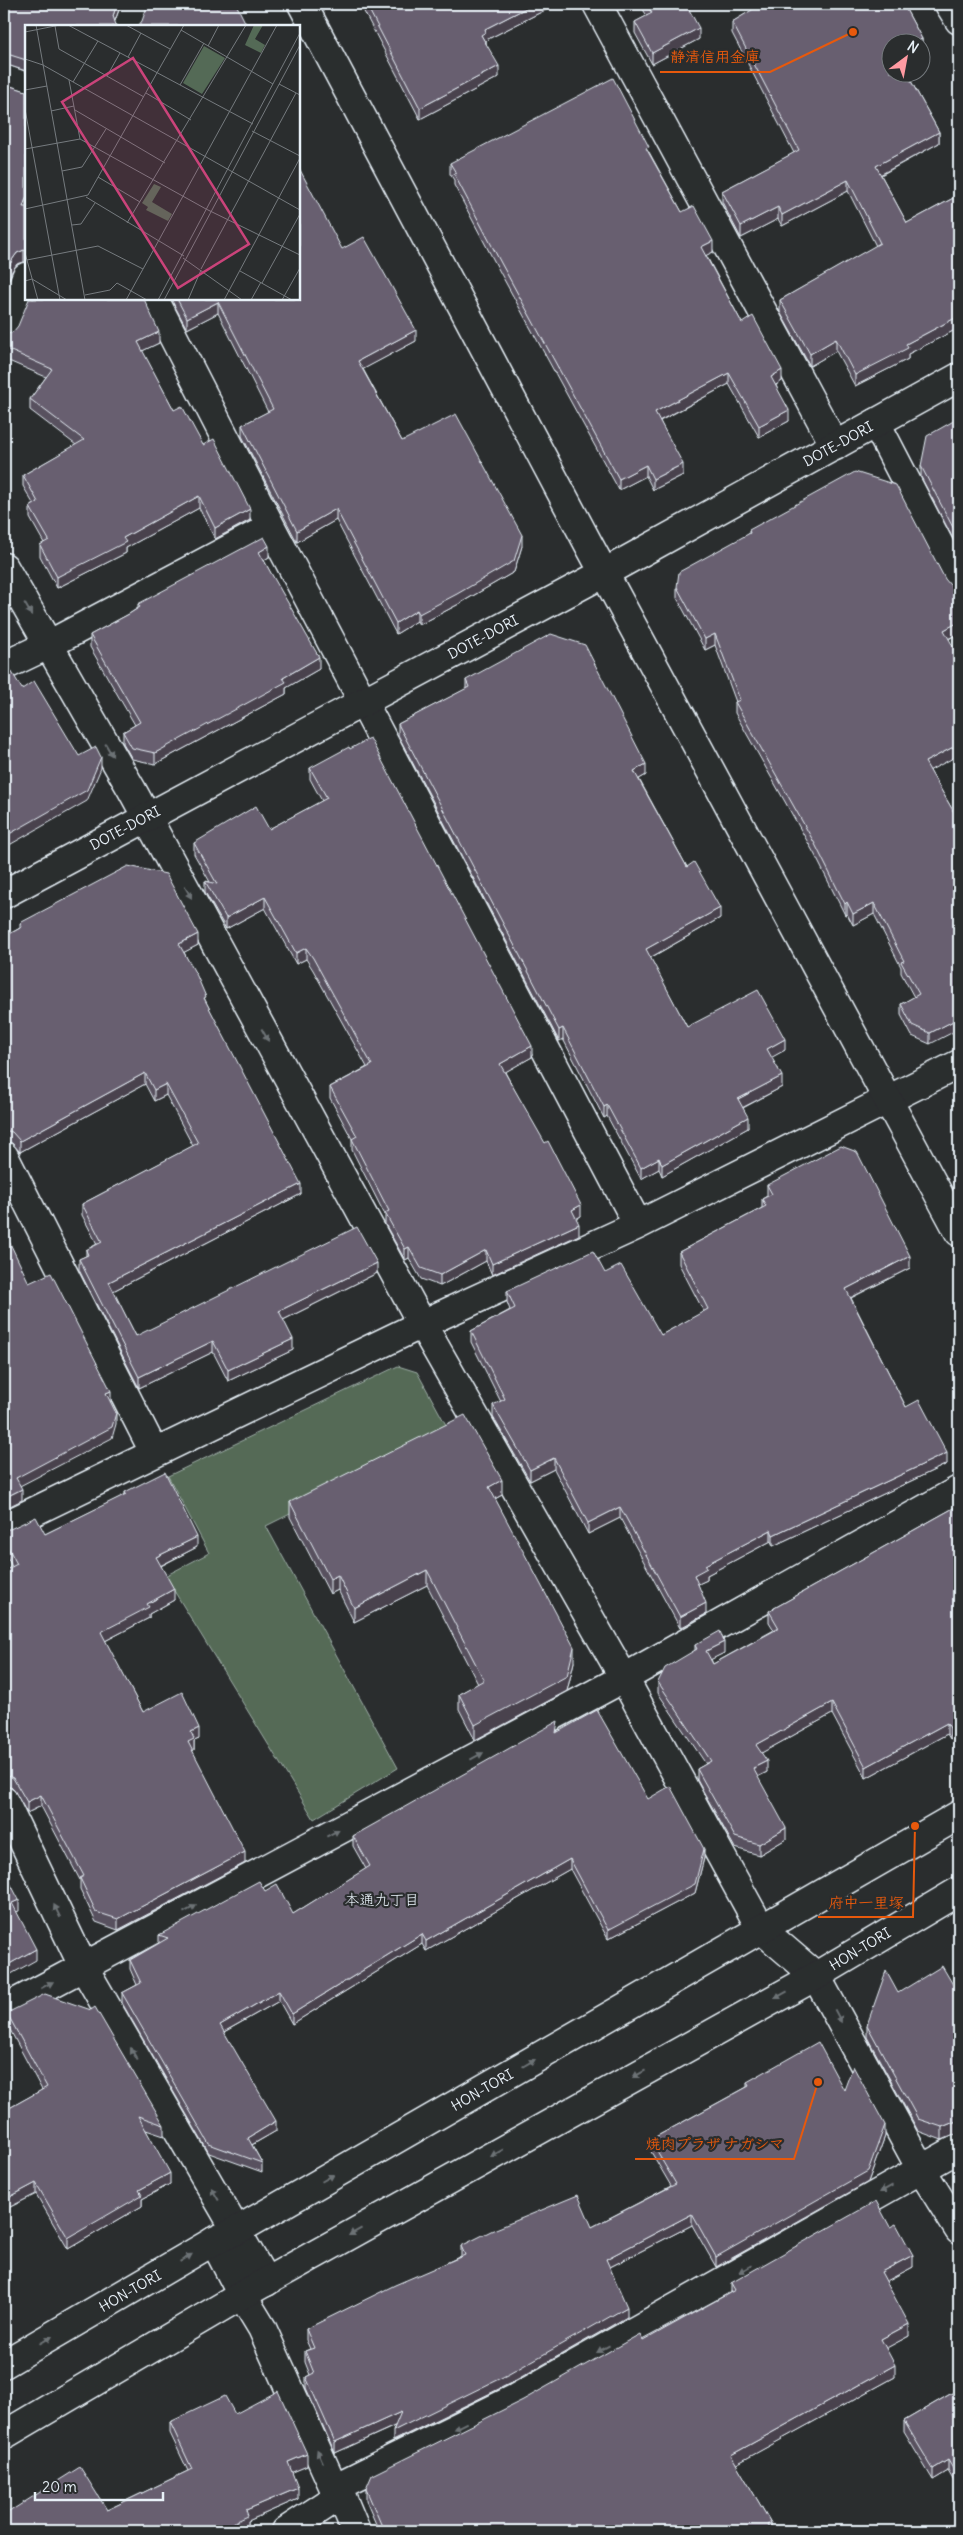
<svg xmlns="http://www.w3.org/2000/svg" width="963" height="2535" font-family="Delius,'Klee One',sans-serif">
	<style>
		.green { fill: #546a56; stroke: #9eaea7 }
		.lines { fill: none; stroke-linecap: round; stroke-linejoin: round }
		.minor-casing { stroke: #e8f1f8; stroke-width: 31 }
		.tertiary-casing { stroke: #e8f1f8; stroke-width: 31 }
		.secondary-casing { stroke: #e8f1f8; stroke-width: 31 }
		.minor { stroke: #2a2d2e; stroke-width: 28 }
		.tertiary { stroke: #2a2d2e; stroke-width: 28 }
		.secondary { stroke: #2a2d2e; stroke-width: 28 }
		.wall { fill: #59515f; stroke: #e8f1f8 }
		.shaded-wall { fill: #49424e; stroke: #e8f1f8 }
		.building { fill: #685e6f; stroke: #e8f1f8 }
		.oneway { fill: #6c7275 }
		.labels { text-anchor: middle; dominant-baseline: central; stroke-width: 4.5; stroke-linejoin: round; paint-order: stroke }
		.street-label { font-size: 14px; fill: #e8f1f8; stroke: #2a2d2e }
		.neighbourhood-label { font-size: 15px; fill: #e8f1f8; stroke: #2a2d2e }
		.inset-road { fill: none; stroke: #767b7f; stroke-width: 1 }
		.view { fill: #ca437a; fill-opacity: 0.15; stroke: #ca437a; stroke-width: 2.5 }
		.inset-edge { fill: none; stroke: #e8f1f8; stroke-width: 2.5 }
		.leader { fill: none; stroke: #e8590c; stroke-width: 2 }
		.callout-dot { fill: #e8590c; stroke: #2a2d2e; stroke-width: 2 }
		.callout-label { font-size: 15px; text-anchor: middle; font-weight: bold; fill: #e8590c; stroke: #2a2d2e; stroke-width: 4.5; stroke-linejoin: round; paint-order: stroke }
	</style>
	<rect width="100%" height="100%" fill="#2a2d2e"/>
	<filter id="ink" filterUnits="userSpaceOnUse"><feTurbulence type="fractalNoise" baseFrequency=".02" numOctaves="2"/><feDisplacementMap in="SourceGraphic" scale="10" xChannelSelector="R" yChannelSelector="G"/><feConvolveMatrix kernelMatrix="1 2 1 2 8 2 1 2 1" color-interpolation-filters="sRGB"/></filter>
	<g filter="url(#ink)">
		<path class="green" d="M398 1366 417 1372 451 1434 266 1526 398 1768 314 1819 165 1576 209 1553 168 1476Z"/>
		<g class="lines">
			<g class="minor-casing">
				<path id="minor" d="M597 4 835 446
					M128 26 137 4
					M4 79 26 87
					M154 299 271 527 638 1225
					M4 331 26 277
					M876 423 959 583
					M4 567 132 790 422 1324 624 1678 761 1929 816 1976 921 2169 959 2230
					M4 666 48 645 271 527
					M4 1156 154 1452
					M4 1526 422 1324 638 1225 959 1064
					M4 1801 83 1966 266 2282
					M4 2009 624 1678 959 1490
					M214 2241 242 2295 262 2328 334 2488 341 2495 356 2531
					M334 2488 516 2398 959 2148
					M286 2531 341 2495"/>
			</g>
			<g class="tertiary-casing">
				<path id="tertiary" d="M302 4 589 545 959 1232
					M949 4 959 20
					M4 894 604 573 959 377"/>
			</g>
			<g class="secondary-casing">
				<path id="secondary" d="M4 2364 214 2241 236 2231 959 1815
					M4 2435 242 2295 816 1976 959 1891"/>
			</g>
			<use href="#minor" class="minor"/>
			<use href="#tertiary" class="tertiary"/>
			<use href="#secondary" class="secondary"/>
		</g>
		<path class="wall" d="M4 4H121L115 21 26 26V71L4 64Z
			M360 4H557L486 40V44L499 77 420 119Z
			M640 4H686L699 39 652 64 635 33V22L647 16Z
			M753 4H903L922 39V50L920 51V42H890V72H906L939 132V143L881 175 907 223 959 195V328L908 354V359L855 386 836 351 810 366 780 312V300L876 246 848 191 782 226 778 219 741 238 722 202V191L794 153 732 33V22L756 8Z
			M4 84 26 91V262H24L17 264 12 271 4 290Z
			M649 152 682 212 713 252 706 255 742 323 782 381 776 385 789 421 759 437 729 384 660 421 683 475 653 490 646 476 619 490 501 274 454 185V180L450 174V163Z
			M342 249 416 341 363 369 402 441 522 546 514 572 457 605 419 625 417 621 396 634 336 520 297 542 242 436V425L268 412 218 313 187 329 171 299H299Z
			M4 335 159 343 142 351 174 410 203 445 250 520 215 539 199 508 126 548V553L57 588 40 556V545L44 543 30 518V507L34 505 23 486V475L76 445 30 410V399L46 377 4 359Z
			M959 418V550L921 477V466Z
			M749 530 959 633 949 639 930 771 959 821 930 1044 912 1036 901 1015V1004L914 997 901 973V967L874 914 853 925 847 914 845 915 815 855 735 713V702H736L715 645 705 650 677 598V587L749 534Z
			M269 557 264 560 319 669 286 688V694L155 764 132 759 123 743V732L135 725 90 647V635L129 614 138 608V604Z
			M466 680 646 775 639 779 687 867 720 918 650 958 687 1027 785 1050 771 1057 782 1087 743 1108 748 1128 662 1176 659 1169 641 1179 607 1116 604 1118 563 1039 559 1041 398 735V724L466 689Z
			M310 768 532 1057 505 1072 581 1216 576 1219 579 1235 492 1275 486 1261 440 1286 421 1279 409 1258 405 1260 385 1224V1215L352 1150V1139L330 1098V1087L367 1067 313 970 306 959 296 964 265 908 226 929 205 892V881L210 882 194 854V843L269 829 322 801 310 779Z
			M20 923 198 945 184 952 206 1002 301 1194 113 1291 136 1336 377 1273 283 1320 293 1350 228 1381 213 1352 139 1388 79 1270V1259L86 1256V1250L97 1244 82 1215V1204L193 1146 166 1095 154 1101 145 1084 20 1152 12 1143 4 1141V937L20 928Z
			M767 1185 910 1268 851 1298 906 1407 947 1464 773 1546 771 1541 707 1575V1580L698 1584 706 1614 680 1628 620 1518 588 1534 554 1469 530 1481 493 1417V1405L501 1402 471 1342V1331L510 1310 507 1302V1291L605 1273 661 1335 704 1312 679 1264V1252L762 1208V1199L767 1196Z
			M125 1492 197 1547 161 1566 174 1600 149 1614V1618L105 1641 143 1712 199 1739 194 1741V1750L192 1751 245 1863 118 1930 96 1922 80 1889V1880L41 1806 27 1813 13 1788 6 1786H4V1571L12 1567 4 1550V1529L45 1534 125 1495Z
			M502 1495 495 1499 574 1662 567 1691 475 1740 459 1709V1694L478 1684 427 1585 354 1622 338 1590 330 1594 290 1517V1502Z
			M959 1505 950 1739 947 1734 866 1778 832 1714 761 1753 767 1772 757 1777 786 1839 759 1855 735 1848 697 1780V1769L706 1764 658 1693V1682L695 1650V1645L724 1653 711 1659 713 1664 774 1630 769 1622V1611Z
			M558 1731 648 1799 704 1858 695 1893 608 1939 570 1869 426 1951 422 1944 292 2024 279 2001 224 2032 276 2131 252 2145 262 2163V2172L209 2153 122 2003V1993L137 1985 130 1969V1960L159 1943V1935L265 1891 293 1914 366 1869 353 1846V1836Z
			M959 1986V2133L942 2140 918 2131 867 2037V2025L898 1993 955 1988Z
			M7 2013 164 2125V2136L146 2130 170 2184 142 2199V2206L68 2249 36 2194 4 2210V2111L42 2090 7 2024Z
			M747 2082 844 2090 885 2136 868 2182 716 2267 692 2225 610 2267 627 2317 509 2384 393 2441 395 2426 335 2453 306 2388V2377L310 2375 305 2362V2351L310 2349 306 2340V2329L461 2256V2246L592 2227 671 2186 650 2150V2140L747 2087Z
			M890 2227 913 2267 886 2281 909 2336 886 2348 895 2377 736 2464 771 2523V2531H379L366 2501V2489L731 2292V2283Z
			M959 2389V2490L948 2471 933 2480 904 2432V2421Z
			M235 2414 307 2466 292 2472 298 2499 248 2521V2528L107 2510 188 2471 170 2433V2422Z"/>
		<path class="shaded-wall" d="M117 4H121L113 26V16Z
			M534 4H557L486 40V44L481 35 485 29Z
			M699 28V39L652 64V53Z
			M922 39V50L920 51V42H918V41Z
			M499 66V77L420 119V108Z
			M939 132V143L876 177V166Z
			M848 180V191L782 226V215Z
			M26 198V209L23 207Z
			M778 207V219L741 238V226Z
			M713 241V252L701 258V247Z
			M24 250V262L17 264 12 271 4 290V279L12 260 17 253Z
			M218 302V313L187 329V318Z
			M959 316V328L908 354V359L855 386V375L906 344Z
			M416 330V341L358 372V361Z
			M159 332V343L138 353V342Z
			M836 339V351L810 366V354Z
			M782 370V381L771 388V377Z
			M729 373V384L655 423V412Z
			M789 410V421L759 437V426Z
			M683 464V475L653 490V479Z
			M646 465V476L619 490V479Z
			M199 496V508L126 548V553L57 588V577L123 538Z
			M250 509V520L215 539V528Z
			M336 509V520L297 542V531Z
			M522 535V546L514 572 457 605 419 625V614Z
			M269 546V557L259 563V552Z
			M417 610V621L396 634V623Z
			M959 622V633L944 641V630Z
			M715 634V645L705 650V639Z
			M319 657V669L286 688V694L155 764V753Z
			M959 744V755L925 773V762Z
			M101 757V768L87 801 4 848V837Z
			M646 764V775L634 782V771Z
			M265 897V908L226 929V918Z
			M847 902V914L845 915V904Z
			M874 903V914L853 925V914Z
			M720 908V918L646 960V949Z
			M198 934V945L179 955V944Z
			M306 948V959L296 964V953Z
			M959 1018V1029L930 1044V1033Z
			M563 1028V1039L559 1041V1030Z
			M785 1039V1050L767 1060V1049Z
			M532 1046V1057L500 1075V1064Z
			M145 1073V1084L20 1152V1141Z
			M782 1076V1087L738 1110V1099Z
			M166 1084V1095L154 1101V1090Z
			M607 1105V1116L604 1118V1107Z
			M748 1117V1128L662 1176V1165Z
			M659 1158V1169L641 1179V1168Z
			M301 1184V1194L109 1293V1282Z
			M581 1205V1216L572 1221V1210Z
			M579 1224V1235L492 1275V1264Z
			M409 1247V1258L405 1260V1249Z
			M486 1250V1261L440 1286V1275Z
			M910 1256V1268L846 1300V1289Z
			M377 1263V1273L279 1322V1311Z
			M293 1339V1350L228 1381V1370Z
			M213 1341V1352L139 1388V1377Z
			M111 1391V1402L106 1404V1393Z
			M116 1413V1424L112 1438 16 1488V1478Z
			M947 1453V1464L773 1546V1535Z
			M554 1458V1469L530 1481V1470Z
			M502 1480V1495L489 1502V1487Z
			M22 1489V1500L4 1509V1498Z
			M620 1507V1518L588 1534V1523Z
			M771 1530V1541L707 1575V1580L694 1586V1575L705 1565Z
			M197 1537V1547L156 1568V1557Z
			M427 1570V1585L354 1622V1608Z
			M338 1575V1590L330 1594V1579Z
			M174 1589V1600L149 1614V1618L101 1643V1632L147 1604Z
			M706 1603V1614L680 1628V1617Z
			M724 1642V1653L706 1662V1651Z
			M574 1647V1662L567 1691 475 1740V1725Z
			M832 1703V1714L756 1756V1745Z
			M947 1723V1734L866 1778V1767Z
			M959 1723V1734L950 1739V1728Z
			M199 1728V1739L194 1741V1750L188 1753V1742L191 1732Z
			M767 1761V1772L753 1779V1768Z
			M41 1795V1806L27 1813V1802Z
			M786 1828V1839L759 1855V1844Z
			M704 1849V1858L695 1893 608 1939V1930Z
			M245 1852V1863L118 1930V1919Z
			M570 1859V1869L426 1951V1941Z
			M19 1900V1911L12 1914V1903Z
			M422 1934V1944L292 2024V2014Z
			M36 1949V1960L4 1978V1967Z
			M279 1991V2001L220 2034V2025Z
			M959 2120V2133L942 2140V2127Z
			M276 2121V2131L248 2147V2138Z
			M885 2125V2136L868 2182 716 2267V2257Z
			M170 2173V2184L142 2199V2206L68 2249V2238L139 2190Z
			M36 2183V2194L4 2210V2200Z
			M692 2214V2225L606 2269V2259Z
			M913 2255V2267L881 2284V2272Z
			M627 2307V2317L509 2384 393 2441V2431Z
			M909 2324V2336L881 2351V2339Z
			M895 2365V2377L731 2467V2455Z
			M401 2412V2423L335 2453V2442Z
			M307 2454V2466L288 2474V2462Z
			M948 2460V2471L933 2480V2469Z
			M298 2488V2499L248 2521V2528L241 2531H215L246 2510Z
			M771 2523V2531L767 2525Z"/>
		<path class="building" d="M4 4H117L113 16 116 25 118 26H26V60L4 53Z
			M148 4H236L247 26H138L142 21Z
			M366 4H534L485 29 486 32 481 35 499 66 420 108Z
			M646 4H686L699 28 652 53 635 22 652 13Z
			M759 4H903L922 39 918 41 919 42H890V72H906L939 132 876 166 907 223 959 195V316L906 344 908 348 855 375 836 339 810 354 780 300 880 243 848 180 782 215 778 207 741 226 722 191 799 150 732 22 760 5Z
			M613 78 649 147 646 148 682 212 694 206 713 241 701 247 742 323 753 316 782 370 771 377 789 410 759 426 729 373 655 412 683 464 653 479 646 465 619 479 501 263 454 174 456 173 450 163Z
			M4 84 26 91V198L23 207H26V251L24 250 17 253 12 260 4 279Z
			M299 168 342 249 364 237 416 330 358 361 402 441 456 414 522 535 514 561 457 594 419 614 417 610 396 623 336 509 297 531 242 425 273 409 218 302 187 318 177 299H299Z
			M29 299H144L159 332 138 342 174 410 182 406 203 445 214 439 250 509 215 528 199 496 123 538 126 542 57 577 40 545 49 540 30 507 38 502 23 475 84 440 30 399 52 369 4 348V335H6L13 332 18 326Z
			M959 418V539L921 466 927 436Z
			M855 472 896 485 945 579 950 585 958 588 959 587V622L944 630 959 657V744L925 762 959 821V1018L930 1033 912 1025 901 1004 919 994 901 962 904 961 874 903 853 914 847 902 845 904 815 844 735 702 740 700 715 634 705 639 677 587 679 572 750 533 749 530Z
			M264 537 269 546 259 552 319 657 283 678 286 682 155 753 132 748 123 732 140 722 90 635 129 614 140 607 138 604Z
			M551 634 585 645 646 764 634 771 687 867 694 862 720 908 646 949 687 1027 758 990 785 1039 767 1049 782 1076 738 1099 748 1117 662 1165 659 1158 641 1168 607 1105 604 1107 563 1028 559 1030 398 724 469 687 466 680Z
			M10 669 22 689 34 681 79 756 96 747 101 757 87 790 4 837V670Z
			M370 738 532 1046 500 1064 545 1143 548 1141 581 1205 572 1210 579 1224 492 1264 486 1250 440 1275 421 1268 409 1247 405 1249 385 1213 389 1211 352 1139 357 1136 330 1087 372 1065 313 958 306 948 296 953 265 897 226 918 205 881 217 884 194 843 256 806 269 829 327 798 310 768 349 747 350 749Z
			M128 866 166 874 198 934 179 944 197 976 206 997 204 998 301 1184 109 1282 136 1336 357 1227 377 1263 279 1311 293 1339 228 1370 213 1341 139 1377 79 1259 88 1255 86 1250 102 1242 82 1204 198 1143 166 1084 154 1090 145 1073 20 1141 12 1132 4 1130V937L22 927 20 923Z
			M841 1146 857 1152 910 1256 846 1289 906 1407 919 1400 947 1453 773 1535 771 1530 705 1565 707 1568 694 1575 706 1603 680 1617 620 1507 588 1523 554 1458 530 1470 493 1405 505 1399 471 1331 515 1308 507 1291 593 1251 605 1273 621 1265 661 1335 708 1309 679 1252 766 1206 762 1199 772 1194 767 1185Z
			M7 1237 29 1283 51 1273 111 1391 106 1393 116 1413 112 1427 16 1478 22 1489 4 1498V1239Z
			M465 1415 502 1480 489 1487 574 1647 567 1676 475 1725 459 1694 484 1680 427 1570 354 1608 338 1575 330 1579 290 1502Z
			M165 1472 197 1537 156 1557 174 1589 147 1604 149 1607 101 1632 143 1712 182 1692 199 1728 191 1732 194 1739 188 1742 245 1852 118 1919 96 1912 80 1878 84 1876 41 1795 27 1802 13 1778 6 1775H4V1571L17 1564 4 1540V1529H10L36 1517 45 1534 126 1494 125 1492Z
			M959 1505V1723L950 1728 947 1723 866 1767 832 1703 756 1745 767 1761 753 1768 786 1828 759 1844 735 1837 697 1769 711 1761 658 1682 665 1668 697 1649 695 1645 720 1631 724 1642 706 1651 713 1664 779 1628 769 1611Z
			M597 1710 648 1799 670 1786 704 1849 695 1884 608 1930 570 1859 426 1941 422 1934 292 2014 279 1991 220 2025 276 2121 248 2138 262 2163 209 2144 122 1993 141 1983 130 1960 168 1938 159 1935 259 1881 265 1891 277 1884 293 1914 370 1866 353 1836 558 1721 556 1733Z
			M4 1871 19 1900 12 1903 36 1949 4 1967Z
			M942 1966 955 1988 959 1986V2120L942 2127 918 2119 867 2025 886 1971 898 1993Z
			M45 1994 91 2010 95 2007 164 2125 138 2116 170 2173 139 2190 142 2195 68 2238 36 2183 4 2200V2111L47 2087 7 2013Z
			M818 2042 844 2090 853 2066 885 2125 868 2171 716 2257 692 2214 606 2259 627 2307 509 2374 393 2431 401 2412 335 2442 306 2377 314 2373 305 2351 314 2348 306 2329 395 2285 465 2255 461 2246 491 2231 578 2195 592 2227 676 2184 650 2140 749 2086 747 2082Z
			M876 2201 890 2227 896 2224 913 2255 881 2272 909 2324 881 2339 895 2365 731 2455 771 2523 767 2525 771 2531H384L366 2489 372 2475 523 2400 640 2334 643 2341 735 2290 731 2283Z
			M959 2389V2479L948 2460 933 2469 904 2421Z
			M278 2391 307 2454 288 2462 298 2488 246 2510 248 2516 215 2531H4V2515L80 2467 107 2510 192 2469 170 2422 225 2396 235 2414Z"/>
		<defs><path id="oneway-solid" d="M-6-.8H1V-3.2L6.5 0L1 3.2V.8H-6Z" transform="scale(1.25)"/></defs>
		<g class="oneway">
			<use href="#oneway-solid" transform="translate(28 609) rotate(60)"/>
			<use href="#oneway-solid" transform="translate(109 750) rotate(60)"/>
			<use href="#oneway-solid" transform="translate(188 892) rotate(61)"/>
			<use href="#oneway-solid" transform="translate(265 1035) rotate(61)"/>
			<use href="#oneway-solid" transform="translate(477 1756) rotate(-28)"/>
			<use href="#oneway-solid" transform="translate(333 1833) rotate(-28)"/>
			<use href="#oneway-solid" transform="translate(190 1909) rotate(-28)"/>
			<use href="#oneway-solid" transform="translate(57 1911) rotate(-116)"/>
			<use href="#oneway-solid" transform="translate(47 1985) rotate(-28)"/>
			<use href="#oneway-solid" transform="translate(781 1995) rotate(151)"/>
			<use href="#oneway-solid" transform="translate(838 2016) rotate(62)"/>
			<use href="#oneway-solid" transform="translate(134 2054) rotate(-120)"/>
			<use href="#oneway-solid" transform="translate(529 2063) rotate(-30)"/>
			<use href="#oneway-solid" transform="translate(639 2074) rotate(151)"/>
			<use href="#oneway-solid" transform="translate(497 2153) rotate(151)"/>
			<use href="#oneway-solid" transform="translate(328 2178) rotate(-30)"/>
			<use href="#oneway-solid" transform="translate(886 2189) rotate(151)"/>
			<use href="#oneway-solid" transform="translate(215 2194) rotate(-120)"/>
			<use href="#oneway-solid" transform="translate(355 2232) rotate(151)"/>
			<use href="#oneway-solid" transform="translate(186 2258) rotate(-31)"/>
			<use href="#oneway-solid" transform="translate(745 2269) rotate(151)"/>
			<use href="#oneway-solid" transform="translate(46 2340) rotate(-30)"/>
			<use href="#oneway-solid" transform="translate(603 2349) rotate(151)"/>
			<use href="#oneway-solid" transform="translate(460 2426) rotate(154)"/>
			<use href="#oneway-solid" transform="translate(320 2456) rotate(-114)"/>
		</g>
	</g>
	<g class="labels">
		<g class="street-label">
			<text transform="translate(838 444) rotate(-29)">DOTE-DORI</text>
			<text transform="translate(483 637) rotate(-28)">DOTE-DORI</text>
			<text transform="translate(125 828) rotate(-28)">DOTE-DORI</text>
			<text transform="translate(860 1949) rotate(-31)">HON-TORI</text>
			<text transform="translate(482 2090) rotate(-30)">HON-TORI</text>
			<text transform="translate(130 2291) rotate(-30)">HON-TORI</text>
		</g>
		<g class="neighbourhood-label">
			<text x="382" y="1899">本通九丁目</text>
		</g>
	</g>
	<g transform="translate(25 25)">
		<rect width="275" height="275" fill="#2a2d2e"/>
		<path d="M229 0H238L230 14 240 20 236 28 220 20ZM179 21 200 33 177 69 158 58ZM129 159 136 162 127 177 147 189 143 196 121 185 123 182 117 178Z" fill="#546a56"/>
		<path class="inset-road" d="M11 0 60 275M43 0 228 99M101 0 145 24M30 1 34 24 119 72M156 5 248 59M0 7 35 0M183 21 194 0M103 32 116 8M0 34 18 40 275 185M82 51 95 28M44 55 55 114M48 57 73 16M254 59 275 70M155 60 179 18M0 65 22 61M121 68 166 95M0 84 35 275M50 85 140 138M26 86 49 81M227 106 275 131M0 124 55 114 181 184 275 230M37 146 57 142 81 104M73 152 115 177M61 172 159 231M0 184 63 170 159 0M102 198 221 0M47 200 56 199 70 178M0 228 13 275M158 233 217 275M2 235 73 221 118 244M176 244 271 68M215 246 267 275M0 256 7 254 42 275M237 258 275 189M60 270 85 265 92 258 122 275M101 275 252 0M133 275 275 8M139 275 275 20M163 275 176 245M199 275 275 133M226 275 236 257M257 275 275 243"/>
		<path class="view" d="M108 33 224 219 153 263 37 77Z"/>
		<rect width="275" height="275" class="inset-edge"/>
	</g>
	<path class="leader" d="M853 32L770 72H660M915 1826L913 1917H818M818 2082L794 2159H635"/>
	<g class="callout-dot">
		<circle cx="853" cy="32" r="5"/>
		<circle cx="915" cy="1826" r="5"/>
		<circle cx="818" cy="2082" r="5"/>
	</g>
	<g class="callout-label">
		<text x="715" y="62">静清信用金庫</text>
		<text x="866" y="1908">府中一里塚</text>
		<text x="715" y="2149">焼肉プラザ ナガシマ</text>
	</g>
	<rect width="963" height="2535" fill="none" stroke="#2a2d2e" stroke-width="20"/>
	<rect x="10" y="10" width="943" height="2515" fill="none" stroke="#e8f1f8" stroke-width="2" filter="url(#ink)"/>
	<g transform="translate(906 58) rotate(32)"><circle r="24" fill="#2a2d2e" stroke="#767b7f"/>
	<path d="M0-4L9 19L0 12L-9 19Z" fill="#ff9aa2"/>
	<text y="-8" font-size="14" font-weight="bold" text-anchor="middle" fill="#e8f1f8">N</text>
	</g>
	<path d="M35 2492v8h128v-8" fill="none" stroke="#e8f1f8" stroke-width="2.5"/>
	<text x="42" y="2492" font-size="15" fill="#e8f1f8" stroke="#2a2d2e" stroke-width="4" paint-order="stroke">20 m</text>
</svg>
